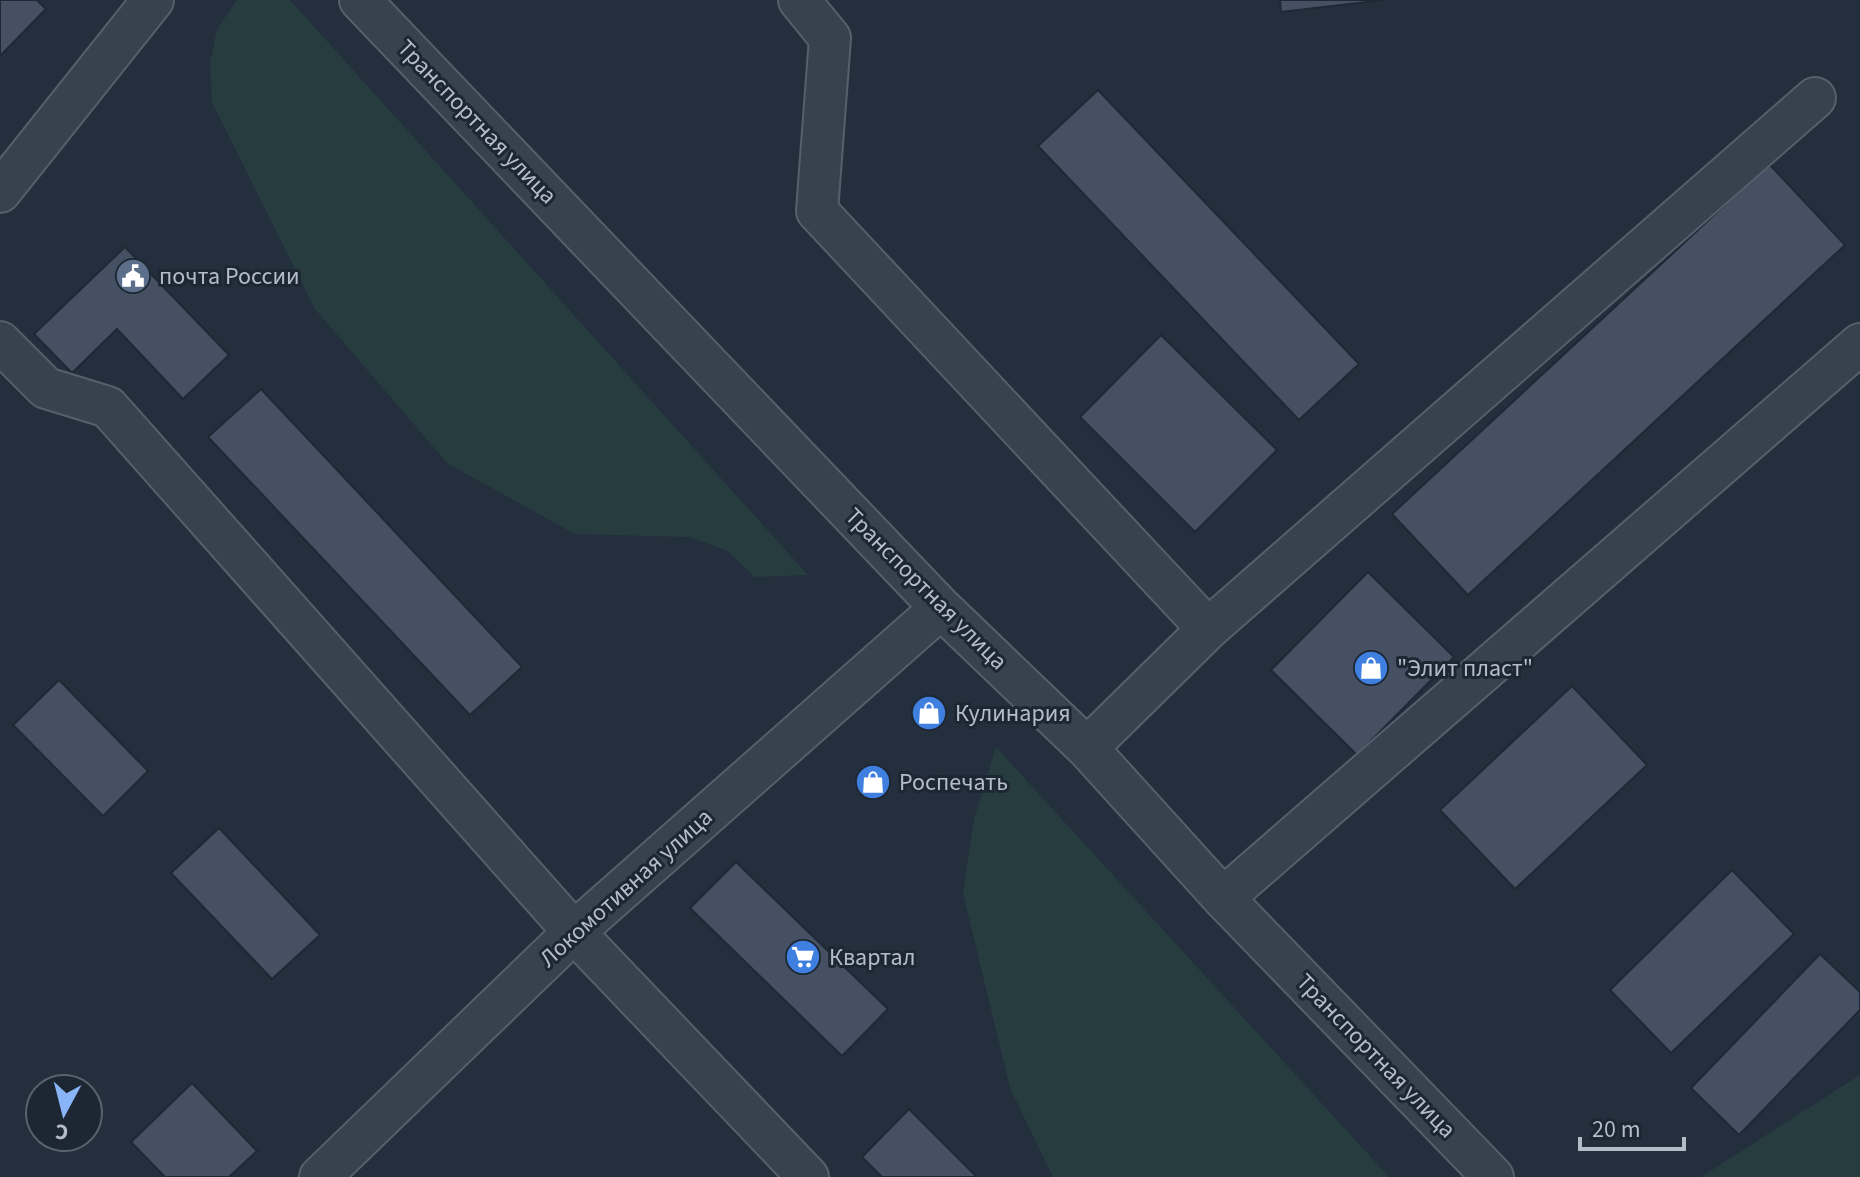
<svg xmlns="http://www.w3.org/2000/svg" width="1860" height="1177" font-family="'Source Sans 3',sans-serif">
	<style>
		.green { fill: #263c3f }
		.building { fill: #455162; stroke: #1f2835; stroke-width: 2 }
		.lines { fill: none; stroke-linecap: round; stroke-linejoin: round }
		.minor-casing { stroke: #565f6c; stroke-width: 44 }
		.minor { stroke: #38414e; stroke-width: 40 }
		.labels { text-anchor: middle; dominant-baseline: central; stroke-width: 6; stroke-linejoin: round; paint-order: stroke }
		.street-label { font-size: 24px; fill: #b4bcc9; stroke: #1d2633 }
		.poi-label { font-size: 24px; fill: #b4bcc9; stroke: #1d2633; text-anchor: start }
	</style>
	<rect width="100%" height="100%" fill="#242f3e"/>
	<path class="green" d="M237 0H290L808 575 755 577 726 550 689 537 575 534 447 463 315 309 212 102 210 63 217 29Z
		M996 747 1389 1177H1053L1010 1088 963 893 974 819Z
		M1860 1075V1177H1701Z"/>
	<path class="building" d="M0 0H37L46 9 0 56Z
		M1280 0H1384L1281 12Z
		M1098 90 1359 364 1299 420 1038 146Z
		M1769 164 1845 245 1468 595 1392 514Z
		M125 247 229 355 183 399 117 329 72 373 34 334Z
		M1161 335 1277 450 1195 532 1080 417Z
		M261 389 522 667 470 715 208 437Z
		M1368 572 1454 657 1357 755 1271 670Z
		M59 680 148 771 103 816 13 725Z
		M1572 686 1647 765 1515 889 1440 810Z
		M219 828 320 935 272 979 171 873Z
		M736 862 888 1009 842 1056 690 908Z
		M1732 870 1794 934 1671 1053 1610 990Z
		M1820 954 1860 992V1010L1739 1135 1691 1088Z
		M192 1083 257 1151 229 1177H165L131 1142Z
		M909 1109 977 1177H882L862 1157Z"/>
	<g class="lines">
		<g class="minor-casing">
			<path id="minor" d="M360 0 941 608 1087 748 1223 898 1493 1177
				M799 0 830 38 817 211 1208 629
				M0 192 153 0
				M0 342 46 388 108 407 574 932 808 1177
				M1087 748 1208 629 1815 98
				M1223 898 1860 344
				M320 1177 574 932 941 608"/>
		</g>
		<use href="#minor" class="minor"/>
	</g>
	<defs>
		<g id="civic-disc" transform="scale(1.8)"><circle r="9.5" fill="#5c6f8a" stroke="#1d2633"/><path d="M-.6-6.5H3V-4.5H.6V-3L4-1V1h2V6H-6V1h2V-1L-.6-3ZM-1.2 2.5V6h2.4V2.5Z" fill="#fff"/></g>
		<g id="shop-disc" transform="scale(1.8)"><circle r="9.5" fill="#3f7fe0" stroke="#1d2633"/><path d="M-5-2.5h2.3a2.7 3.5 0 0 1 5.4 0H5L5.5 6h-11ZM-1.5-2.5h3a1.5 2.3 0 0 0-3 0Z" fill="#fff"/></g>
		<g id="supermarket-disc" transform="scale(1.8)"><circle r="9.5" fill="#3f7fe0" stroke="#1d2633"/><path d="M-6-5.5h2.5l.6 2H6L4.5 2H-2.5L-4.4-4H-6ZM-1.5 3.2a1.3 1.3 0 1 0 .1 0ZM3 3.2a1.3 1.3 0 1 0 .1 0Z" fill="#fff"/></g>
	</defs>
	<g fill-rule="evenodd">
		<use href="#civic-disc" x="133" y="276"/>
		<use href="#shop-disc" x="1371" y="668"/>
		<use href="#shop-disc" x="929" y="713"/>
		<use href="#shop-disc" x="873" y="782"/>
		<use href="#supermarket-disc" x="803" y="957"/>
	</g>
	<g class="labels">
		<g class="street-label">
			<text transform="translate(477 122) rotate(46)">Транспортная улица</text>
			<text transform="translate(926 589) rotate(45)">Транспортная улица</text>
			<text transform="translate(626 888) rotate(-42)">Локомотивная улица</text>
			<text transform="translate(1376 1056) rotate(46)">Транспортная улица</text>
		</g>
		<g class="poi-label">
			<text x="159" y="276">почта России</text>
			<text x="1397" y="668">"Элит пласт"</text>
			<text x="955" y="713">Кулинария</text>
			<text x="899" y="782">Роспечать</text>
			<text x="829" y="957">Квартал</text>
		</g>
	</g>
	<g transform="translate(64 1113) rotate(187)"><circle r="38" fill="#1d2633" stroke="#59626f" stroke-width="2"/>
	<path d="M0-6L14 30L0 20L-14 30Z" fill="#8ab4f8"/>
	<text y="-12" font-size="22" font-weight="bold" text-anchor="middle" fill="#b4bcc9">С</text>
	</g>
	<path d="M1580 1137v12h104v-12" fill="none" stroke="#b4bcc9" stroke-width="4"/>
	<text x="1592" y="1137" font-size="24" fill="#b4bcc9" stroke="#1d2633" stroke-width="6" paint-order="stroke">20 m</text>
</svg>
